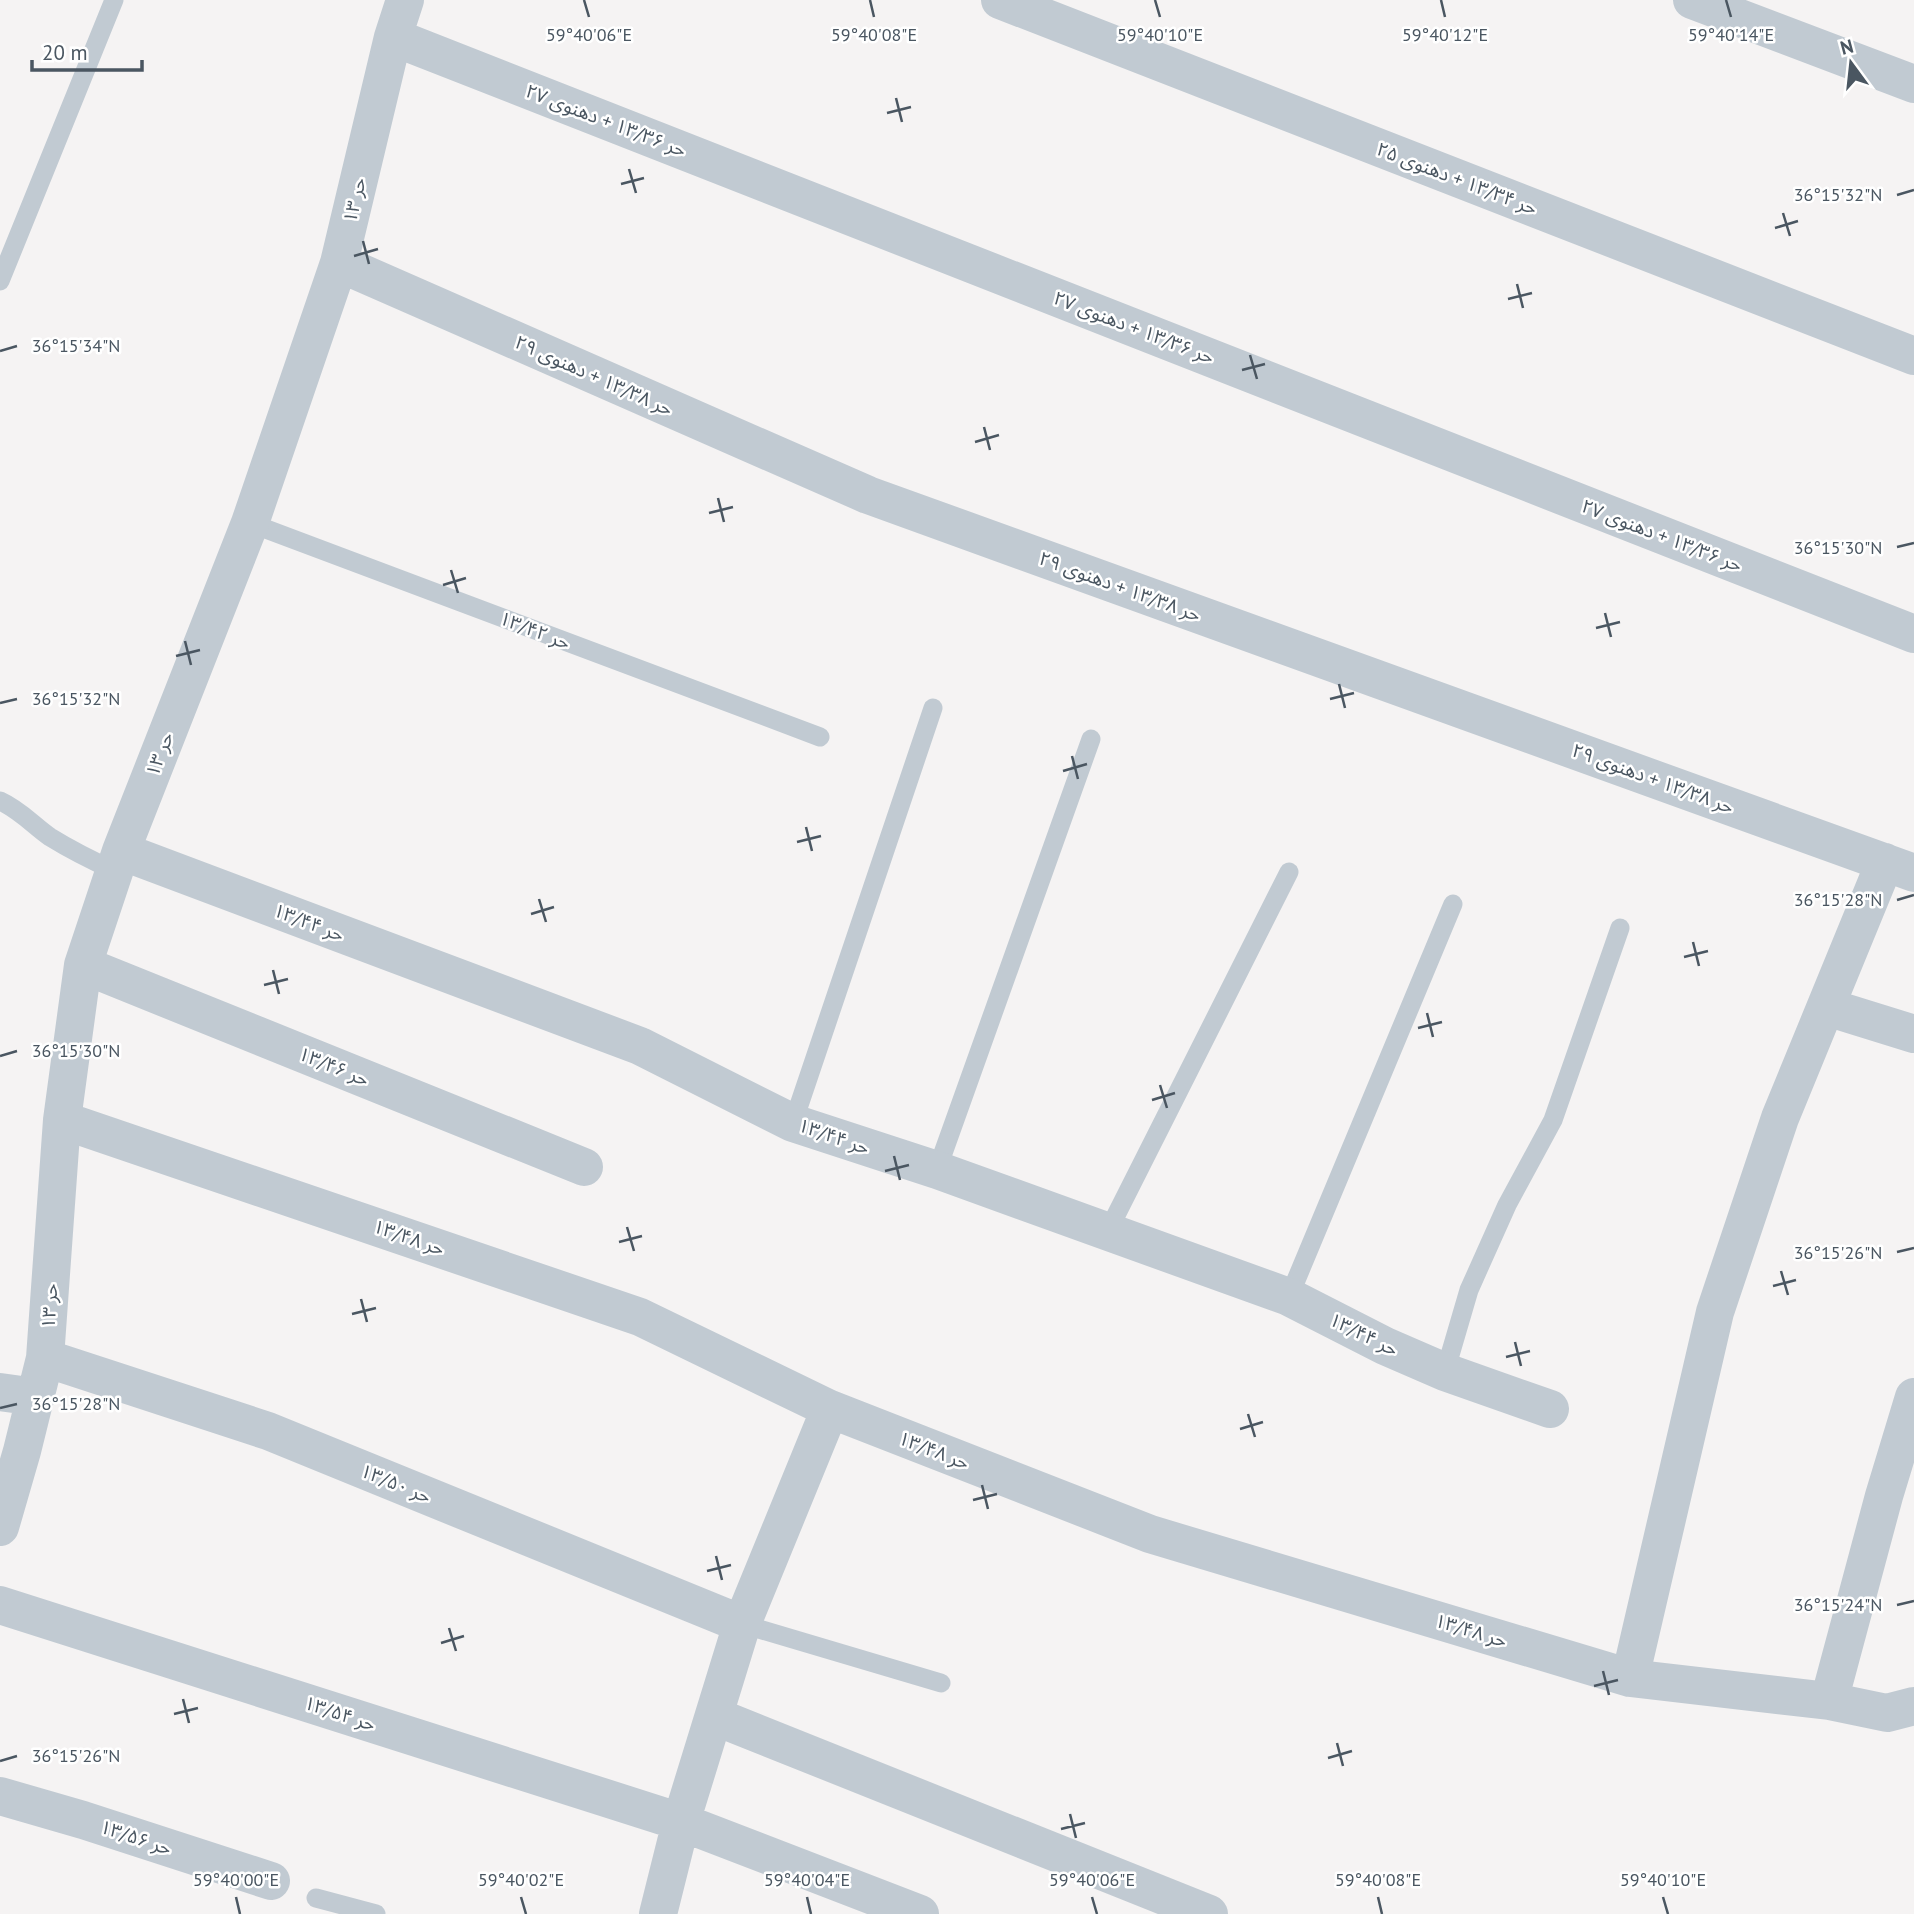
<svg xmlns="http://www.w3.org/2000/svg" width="1914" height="1914" font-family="'PT Sans','Noto Sans Arabic',sans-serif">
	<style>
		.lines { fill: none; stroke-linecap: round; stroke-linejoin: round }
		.service { stroke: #c1cad2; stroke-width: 19 }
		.minor { stroke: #c1cad2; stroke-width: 38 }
		.ticks { fill: none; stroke: #4a5661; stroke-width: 2.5 }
		.labels { text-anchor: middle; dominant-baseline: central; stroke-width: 5; stroke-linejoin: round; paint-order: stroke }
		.street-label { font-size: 19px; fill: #4a5661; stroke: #fff }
		.ticks-label { font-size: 18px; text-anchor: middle; fill: #4a5661; stroke: #fff; stroke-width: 5; stroke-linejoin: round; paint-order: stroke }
	</style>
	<rect width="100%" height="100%" fill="#f5f3f3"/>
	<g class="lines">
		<path class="service" d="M0 281 114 0
			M250 523 820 737
			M0 801C20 810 33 825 50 837 71 850 93 861 115 871
			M793 1123 933 708
			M937 1170 1091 739
			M1107 1233 1289 872
			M1289 1297 1453 904
			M1445 1372 1469 1290 1507 1205 1553 1120 1620 928
			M742 1624 941 1683
			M316 1898 376 1914"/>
		<path class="minor" d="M1000 0 1914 356
			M1692 0 1914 84
			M393 37 1914 634
			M339 263 868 495 1914 873
			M121 851 640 1046 793 1123 937 1170 1289 1297 1385 1346 1445 1372 1550 1409
			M83 965 584 1167
			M1827 1007 1914 1034
			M62 1120 640 1317 830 1409 1150 1534 1630 1678 1829 1701 1887 1713 1914 1706
			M45 1358 268 1431 742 1624
			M0 1392 36 1397
			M0 1527 22 1451 45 1358 62 1120 83 965 121 851 250 523 339 263 393 37 405 0
			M0 1605 681 1822 920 1914
			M1630 1678 1715 1312 1780 1118 1885 862
			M1829 1701 1884 1496 1914 1397
			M714 1716 1209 1914
			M0 1796 83 1820 271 1881
			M658 1914 681 1822 742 1624 830 1409"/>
	</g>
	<path class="ticks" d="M584 0 589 17M870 0 874 17M1155 0 1160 17M1441 0 1445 17M1726 0 1731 17M896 98 902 122M887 113 911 107M629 169 636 193M621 184 644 178M1897 195 1914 190M1783 213 1790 236M1775 228 1798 221M363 241 369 264M354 256 378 249M1517 284 1523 308M1508 299 1532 293M0 351 17 346M1250 355 1257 379M1242 370 1265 364M984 427 990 450M975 442 999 435M718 498 724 522M709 513 733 507M1897 547 1914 543M451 570 458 593M443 585 466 578M1605 613 1611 637M1596 628 1620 622M185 641 191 665M176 656 200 650M1339 684 1345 708M1330 699 1354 693M0 703 17 699M1072 756 1078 779M1063 771 1087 764M806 827 812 851M797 842 821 836M539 899 546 922M1897 900 1914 895M531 914 554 907M1693 942 1699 966M1684 957 1708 951M273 970 279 994M264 985 288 979M1427 1013 1433 1037M1418 1028 1442 1022M0 1056 17 1051M1160 1085 1167 1108M1152 1100 1175 1093M894 1156 900 1180M885 1171 909 1165M627 1227 634 1251M619 1242 642 1236M1897 1252 1914 1248M1781 1271 1788 1295M1773 1286 1796 1280M361 1299 367 1322M352 1314 376 1308M1515 1342 1521 1366M1506 1357 1530 1351M0 1408 17 1404M1248 1414 1255 1437M1240 1429 1263 1422M982 1485 988 1509M973 1500 997 1494M716 1556 722 1580M707 1571 731 1565M1897 1605 1914 1601M449 1628 456 1651M441 1643 464 1636M1603 1671 1609 1695M1594 1686 1618 1680M183 1699 189 1723M174 1714 198 1708M1337 1743 1343 1766M1328 1758 1352 1751M0 1761 17 1756M1070 1814 1076 1838M1061 1829 1085 1823M236 1897 240 1914M521 1897 526 1914M807 1897 811 1914M1092 1897 1097 1914M1378 1897 1382 1914M1663 1897 1668 1914"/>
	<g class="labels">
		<g class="street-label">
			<text transform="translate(606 120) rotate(21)">حر ۱۳/۳۶ + دهنوی ۲۷</text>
			<text transform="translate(1457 178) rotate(21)">حر ۱۳/۳۴ + دهنوی ۲۵</text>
			<text transform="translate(354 200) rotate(-77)">حر ۱۳</text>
			<text transform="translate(1134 327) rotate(21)">حر ۱۳/۳۶ + دهنوی ۲۷</text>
			<text transform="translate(594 375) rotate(24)">حر ۱۳/۳۸ + دهنوی ۲۹</text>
			<text transform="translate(1662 535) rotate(21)">حر ۱۳/۳۶ + دهنوی ۲۷</text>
			<text transform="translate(1120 586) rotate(20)">حر ۱۳/۳۸ + دهنوی ۲۹</text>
			<text transform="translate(535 630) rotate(21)">حر ۱۳/۴۲</text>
			<text transform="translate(159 754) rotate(-69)">حر ۱۳</text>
			<text transform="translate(1653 778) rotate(20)">حر ۱۳/۳۸ + دهنوی ۲۹</text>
			<text transform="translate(309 922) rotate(21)">حر ۱۳/۴۴</text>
			<text transform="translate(334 1066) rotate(22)">حر ۱۳/۴۶</text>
			<text transform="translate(834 1136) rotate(19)">حر ۱۳/۴۴</text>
			<text transform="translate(409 1237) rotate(19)">حر ۱۳/۴۸</text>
			<text transform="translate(49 1306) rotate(-86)">حر ۱۳</text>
			<text transform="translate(1364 1334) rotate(26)">حر ۱۳/۴۴</text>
			<text transform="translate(934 1450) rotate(21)">حر ۱۳/۴۸</text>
			<text transform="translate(396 1483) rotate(22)">حر ۱۳/۵۰</text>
			<text transform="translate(1471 1630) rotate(17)">حر ۱۳/۴۸</text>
			<text transform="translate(340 1713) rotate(18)">حر ۱۳/۵۴</text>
			<text transform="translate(136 1837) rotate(18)">حر ۱۳/۵۶</text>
		</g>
	</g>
	<g class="ticks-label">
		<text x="589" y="41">59°40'06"E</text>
		<text x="1160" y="41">59°40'10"E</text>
		<text x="1445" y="41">59°40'12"E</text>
		<text x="1731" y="41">59°40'14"E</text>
		<text x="874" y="41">59°40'08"E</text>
		<text x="1838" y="201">36°15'32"N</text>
		<text x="76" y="352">36°15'34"N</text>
		<text x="1838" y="554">36°15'30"N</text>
		<text x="76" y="705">36°15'32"N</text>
		<text x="1838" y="906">36°15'28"N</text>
		<text x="76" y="1057">36°15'30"N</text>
		<text x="1838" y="1259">36°15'26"N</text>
		<text x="76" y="1410">36°15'28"N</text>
		<text x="1838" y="1611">36°15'24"N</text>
		<text x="76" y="1762">36°15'26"N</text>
		<text x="236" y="1886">59°40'00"E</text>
		<text x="521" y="1886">59°40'02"E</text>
		<text x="807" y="1886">59°40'04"E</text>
		<text x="1092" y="1886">59°40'06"E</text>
		<text x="1378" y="1886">59°40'08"E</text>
		<text x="1663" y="1886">59°40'10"E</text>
	</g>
	<g transform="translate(1851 63) rotate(345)" stroke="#ffffff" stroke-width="5" paint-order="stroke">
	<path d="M0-5L12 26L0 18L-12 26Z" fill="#4a5661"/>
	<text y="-10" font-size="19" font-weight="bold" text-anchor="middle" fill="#4a5661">N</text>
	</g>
	<path d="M32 60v10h110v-10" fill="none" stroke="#4a5661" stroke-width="3.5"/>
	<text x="42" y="60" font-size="21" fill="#4a5661" stroke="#ffffff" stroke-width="5" paint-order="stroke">20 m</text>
</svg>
